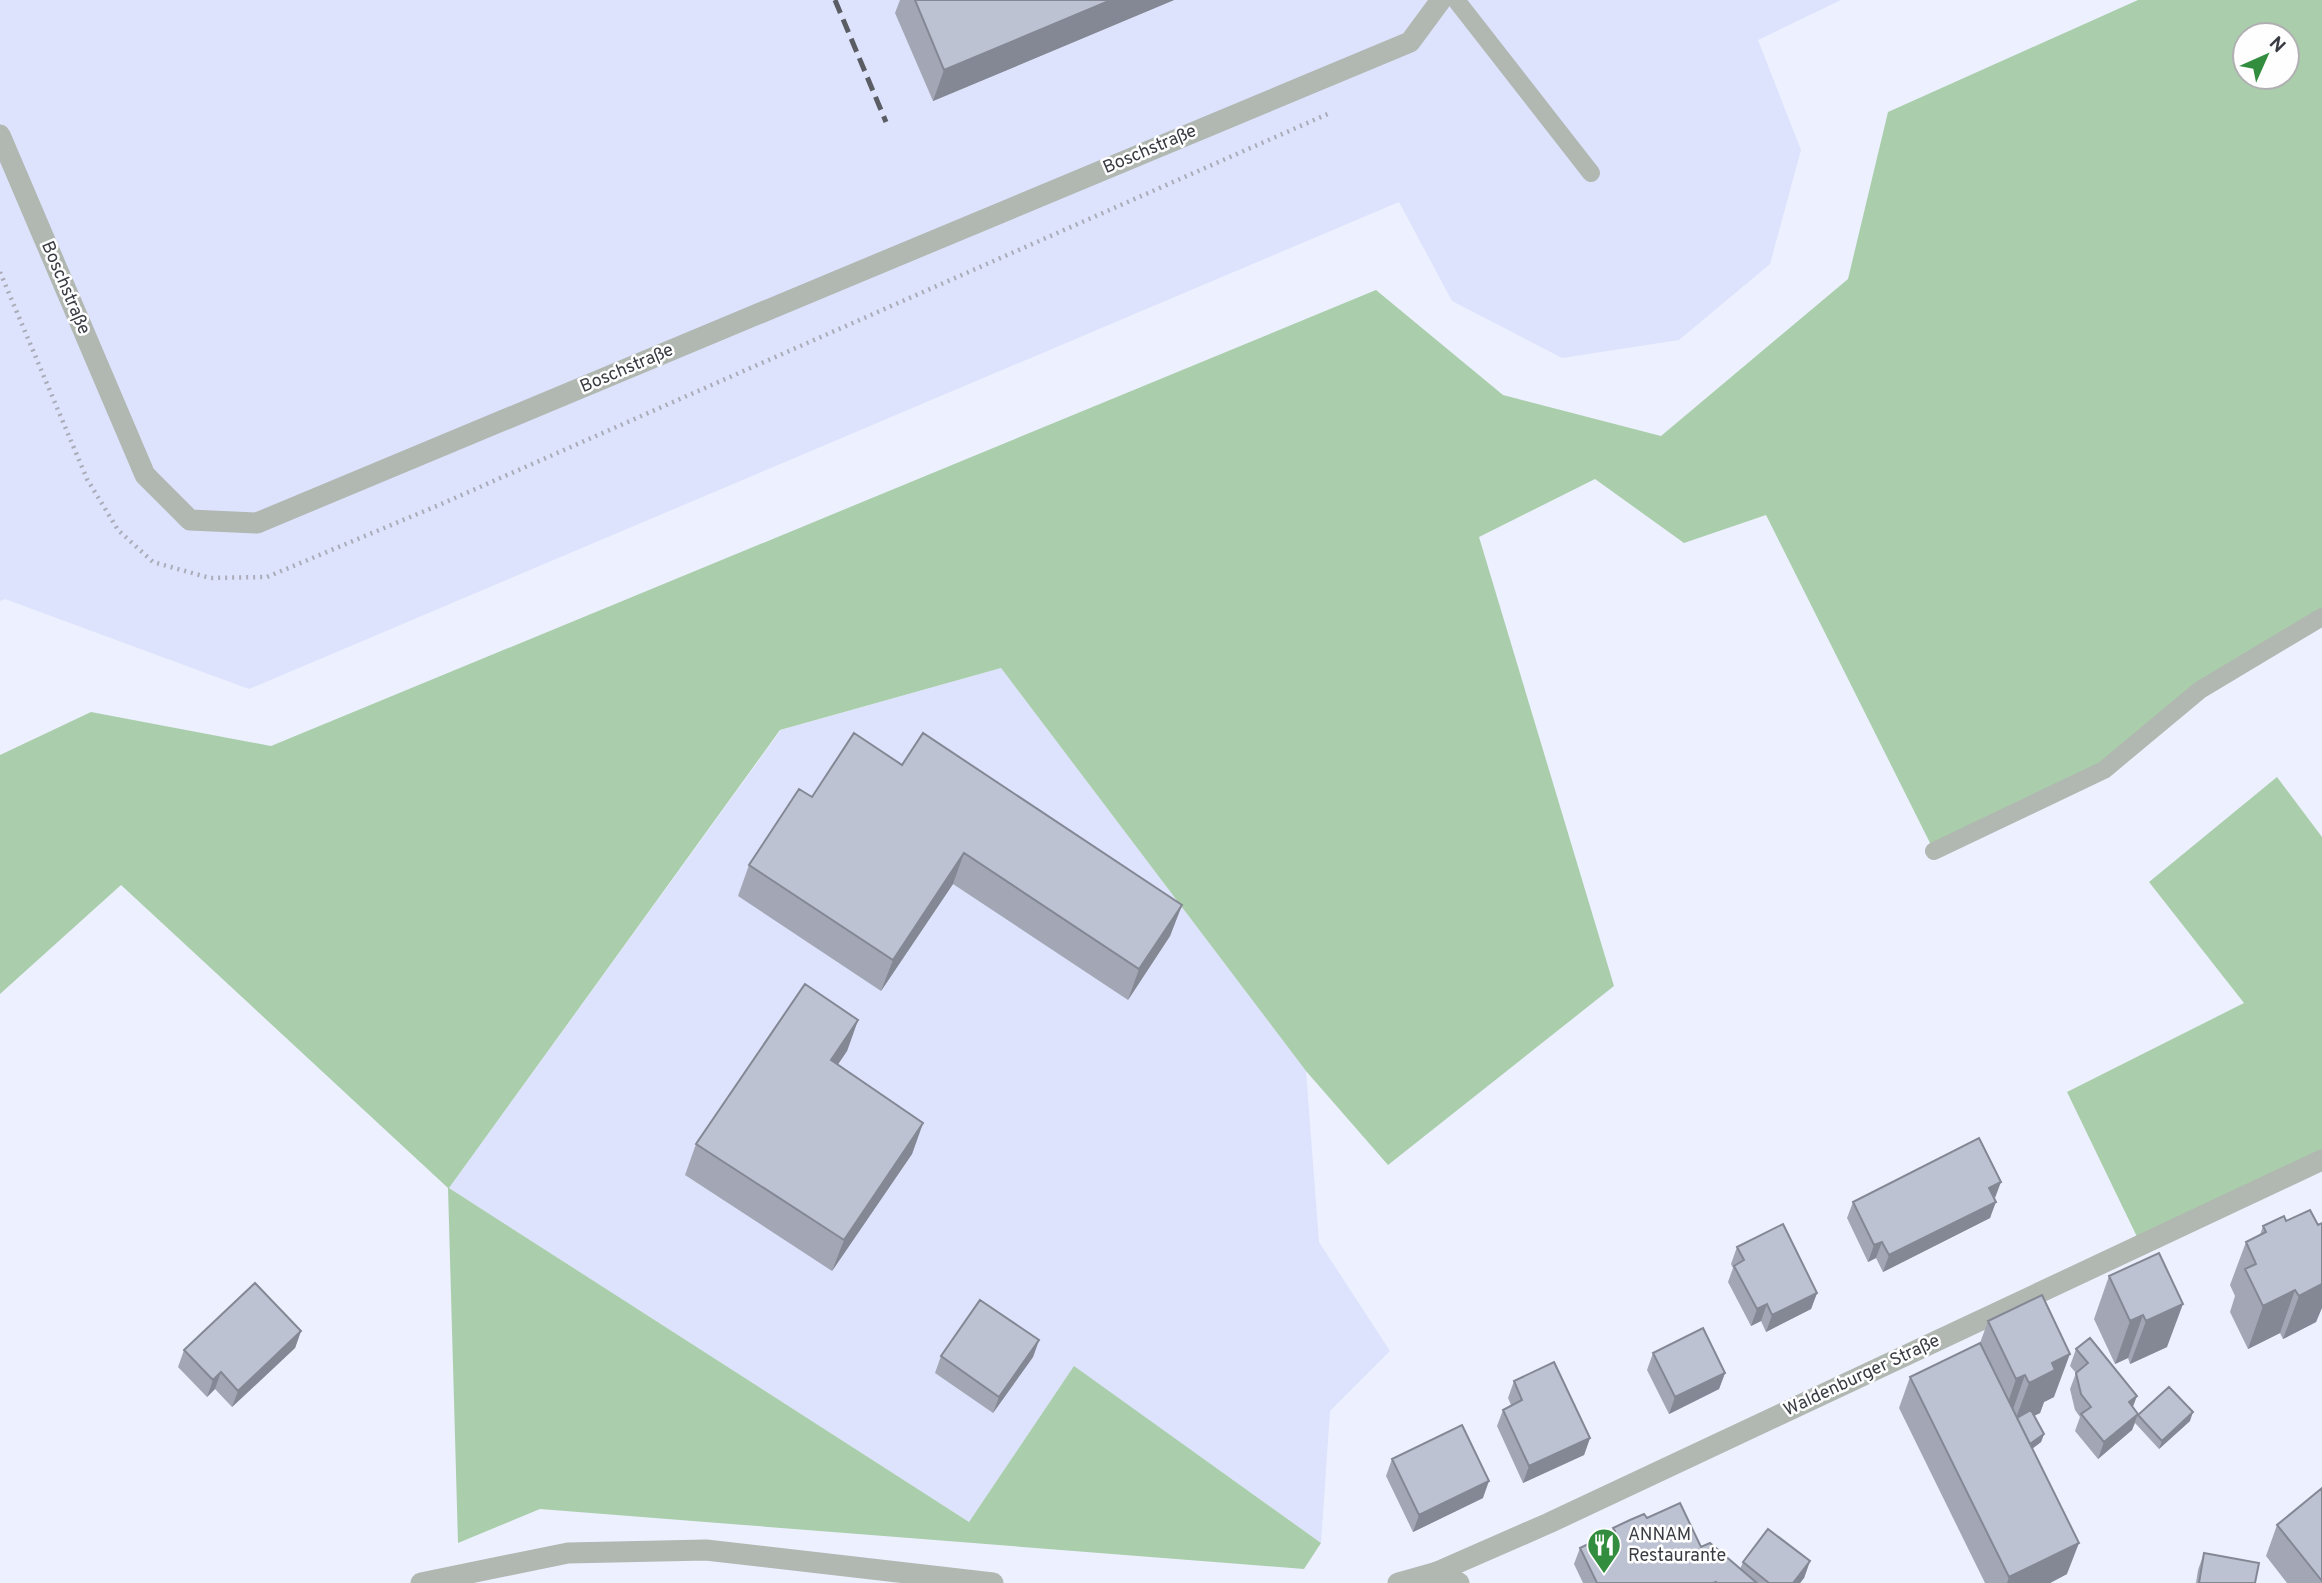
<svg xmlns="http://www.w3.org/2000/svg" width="2322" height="1583" font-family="Overpass,sans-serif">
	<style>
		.built { fill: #dde3fc }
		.green { fill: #aaceab; fill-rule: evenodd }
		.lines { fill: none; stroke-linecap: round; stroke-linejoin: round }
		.path { stroke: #aaacb8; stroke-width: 4.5; stroke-dasharray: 2 5; stroke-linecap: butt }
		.service { stroke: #b1b7b1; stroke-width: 18 }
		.minor { stroke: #b1b7b1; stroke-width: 21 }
		.tertiary { stroke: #b1b7b1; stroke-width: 21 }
		.rail { stroke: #5b5d65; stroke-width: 5; stroke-dasharray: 14 7; stroke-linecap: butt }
		.wall { fill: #a3a7b5 }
		.shaded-wall { fill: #848894 }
		.building { fill: #bdc2d3; stroke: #848894; stroke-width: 2 }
		.labels { text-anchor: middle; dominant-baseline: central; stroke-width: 5; stroke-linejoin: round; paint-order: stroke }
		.street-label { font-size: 18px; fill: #3a3c43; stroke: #fefefe }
		.poi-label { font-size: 18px; fill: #3a3c43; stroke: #fefefe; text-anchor: start }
	</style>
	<rect width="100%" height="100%" fill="#edf0ff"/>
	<path class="built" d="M0 0H1841L1758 40 1801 150 1770 264 1679 340 1562 358 1452 301 1399 202 249 689 5 599 0 601Z
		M1001 668 1306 1071 1319 1242 1390 1351 1330 1411 1321 1543 1074 1367 969 1522 449 1188 781 730Z"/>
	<path class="green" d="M2138 0H2322V617L2200 690 2104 770 1934 851 1766 515 1684 543 1595 479 1479 537 1614 986 1388 1165 1306 1071 1001 668 780 730 449 1188 969 1522 1074 1366 1321 1543 1304 1569 540 1509 458 1543 448 1188 121 885 0 994V755L91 712 271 746 1376 290 1503 395 1661 436 1848 279 1888 112ZM2245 35H2287V77H2245Z
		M2277 777 2322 837V1160L2141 1245 2067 1092 2244 1003 2149 882Z"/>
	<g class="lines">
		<path class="path" d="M0 272 87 479 118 530 153 562 210 578 267 577 439 505 1330 113"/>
		<path class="service" d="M1456 0 1591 173
			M1934 851 2104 770 2200 690 2322 617"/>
		<path class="minor" d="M0 135 145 475 190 520 257 523 1410 42 1441 0
			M1437 1572 1459 1583"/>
		<path class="tertiary" d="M421 1583 568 1553 706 1550 993 1583
			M1398 1583 1437 1572 1549 1523 2322 1160"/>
		<path class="rail" d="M835 0 886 122"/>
	</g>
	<path class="wall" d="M900 0H1174L933 101 895 13Z
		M902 765 1182 905 1170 936 1128 1000 953 884 881 991 738 896 749 865 812 797Z
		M858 1020 847 1051 838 1064 923 1123 912 1154 832 1271 685 1175 696 1144Z
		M1995 1199 1990 1218 1883 1272 1876 1258 1868 1262 1847 1218 1853 1202Z
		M2263 1226 2321 1309 2316 1322 2283 1339 2280 1333 2248 1349 2230 1312 2235 1296 2230 1285 2246 1242 2260 1235Z
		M1737 1247 1817 1293 1811 1309 1766 1332 1761 1321 1751 1326 1728 1282 1733 1268 1731 1264Z
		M2159 1253 2167 1347 2130 1364 2128 1358 2115 1364 2094 1319 2109 1276Z
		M1988 1321 2054 1397 2044 1402 2040 1413 2034 1416 2044 1434 2041 1442 2032 1449 2067 1574 2050 1583H1985L1899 1408 1910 1377 1980 1343Z
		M301 1331 295 1348 232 1407 215 1389 207 1397 178 1367 184 1350Z
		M1039 1340 1033 1357 993 1413 935 1373 941 1356Z
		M2076 1349 2138 1414 2190 1421 2159 1449 2135 1423 2132 1430 2098 1459 2075 1431 2080 1417 2075 1410 2070 1389 2076 1373 2070 1366Z
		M1653 1353 1725 1373 1719 1389 1669 1414 1647 1370Z
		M1514 1381 1590 1438 1584 1455 1523 1483 1497 1426 1503 1410 1511 1405 1508 1398Z
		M1392 1459 1483 1498 1413 1532 1386 1476Z
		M2322 1488V1583H2287L2266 1556 2277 1525Z
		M1647 1518 1740 1569 1743 1562 1810 1561 1804 1578 1800 1583H1583L1574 1564 1580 1548 1612 1533 1613 1528Z
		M2204 1553 2255 1583H2196L2198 1570Z"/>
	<path class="shaded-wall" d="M1111 0H1174L933 101 944 70Z
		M964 853 953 884 881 991 893 960Z
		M1182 905 1170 936 1128 1000 1139 969Z
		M858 1020 847 1051 820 1091 831 1060Z
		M923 1123 912 1154 832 1271 844 1240Z
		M2001 1182 1995 1198 1989 1188Z
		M1996 1202 1990 1218 1883 1272 1889 1255Z
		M1882 1242 1876 1258 1868 1262 1874 1245Z
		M2322 1284V1308L2316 1322 2283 1339 2299 1296Z
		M2295 1290 2280 1333 2248 1349 2263 1306Z
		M1817 1293 1811 1309 1766 1332 1772 1315Z
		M1767 1304 1761 1321 1751 1326 1757 1309Z
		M2183 1304 2167 1347 2130 1364 2146 1321Z
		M2143 1315 2128 1358 2115 1364 2130 1321Z
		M301 1331 295 1348 232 1407 238 1391Z
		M1039 1340 1033 1357 993 1413 999 1397Z
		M2070 1354 2054 1397 2044 1402 2040 1413 2013 1426 2029 1383 2052 1363Z
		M221 1372 215 1389 207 1397 213 1380Z
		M1725 1373 1719 1389 1669 1414 1675 1397Z
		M2025 1375 2010 1418 2004 1414 2016 1379Z
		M2137 1396 2131 1412 2129 1402Z
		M2193 1412 2190 1421 2159 1449 2162 1441Z
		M2138 1414 2132 1430 2098 1459 2104 1442Z
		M2044 1434 2041 1442 2017 1460 2020 1452Z
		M1590 1438 1584 1455 1523 1483 1529 1466Z
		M1489 1481 1483 1498 1413 1532 1419 1515Z
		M2079 1543 2067 1574 2050 1583H2007L2009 1577Z
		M1810 1561 1804 1578 1800 1583H1793Z"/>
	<path class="building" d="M915 0H1111L944 70Z
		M854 733 902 765 923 733 1182 905 1139 969 964 853 893 960 749 865 799 789 812 797Z
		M805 984 858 1020 831 1060 923 1123 844 1240 696 1144Z
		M1979 1138 2001 1182 1989 1188 1996 1202 1889 1255 1882 1242 1874 1245 1853 1202Z
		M2310 1210 2318 1225 2322 1223V1284L2299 1296 2295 1290 2263 1306 2245 1269 2256 1264 2246 1242 2266 1232 2263 1226 2284 1216 2286 1221Z
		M1783 1224 1817 1293 1772 1315 1767 1304 1757 1309 1734 1266 1744 1260 1737 1247Z
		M2159 1253 2183 1304 2146 1321 2143 1315 2130 1321 2109 1276Z
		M255 1283 301 1331 238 1391 221 1372 213 1380 184 1350Z
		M2042 1295 2070 1354 2052 1363 2055 1370 2029 1383 2025 1375 2016 1379 1988 1321Z
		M980 1300 1039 1340 999 1397 941 1356Z
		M1703 1328 1725 1373 1675 1397 1653 1353Z
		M2090 1338 2137 1396 2129 1402 2138 1414 2104 1442 2081 1414 2091 1407 2081 1394 2076 1373 2088 1363 2076 1349Z
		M1980 1343 2079 1543 2009 1577 1910 1377Z
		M1554 1362 1590 1438 1529 1466 1503 1410 1522 1400 1514 1381Z
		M2169 1387 2193 1412 2162 1441 2138 1415Z
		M2031 1410 2044 1434 2030 1444 2017 1418Z
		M1462 1425 1489 1481 1419 1515 1392 1459Z
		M2322 1488V1581L2277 1525Z
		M1680 1503 1701 1547 1710 1543 1757 1583H1717L1716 1582 1713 1583H1597L1580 1548 1615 1531 1613 1528 1630 1520 1644 1514 1647 1518Z
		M1768 1529 1810 1561 1793 1583H1769L1743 1562Z
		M2204 1553 2259 1563 2255 1583H2199Z"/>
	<defs>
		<g id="restaurant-pin" transform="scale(1.75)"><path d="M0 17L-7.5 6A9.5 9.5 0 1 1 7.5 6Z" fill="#338d3e" stroke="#fefefe"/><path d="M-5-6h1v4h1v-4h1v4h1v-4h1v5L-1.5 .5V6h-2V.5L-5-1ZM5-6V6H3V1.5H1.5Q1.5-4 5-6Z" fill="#fff"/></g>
	</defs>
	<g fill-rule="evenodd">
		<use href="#restaurant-pin" x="1604" y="1545"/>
	</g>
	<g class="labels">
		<g class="street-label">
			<text transform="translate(1150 150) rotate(-23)">Boschstraße</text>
			<text transform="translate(65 288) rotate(67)">Boschstraße</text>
			<text transform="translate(627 369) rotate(-23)">Boschstraße</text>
			<text transform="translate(1862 1376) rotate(-25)">Waldenburger Straße</text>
		</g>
		<g class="poi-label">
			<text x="1628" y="1535">ANNAM<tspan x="1628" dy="21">Restaurante</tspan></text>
		</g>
	</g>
	<g transform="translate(2266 56) rotate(45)"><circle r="33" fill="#fefefe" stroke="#b0b0b3" stroke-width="2"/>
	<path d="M0-5L12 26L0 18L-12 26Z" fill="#338d3e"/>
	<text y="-10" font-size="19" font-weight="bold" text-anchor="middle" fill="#3a3c43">N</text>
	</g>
</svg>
